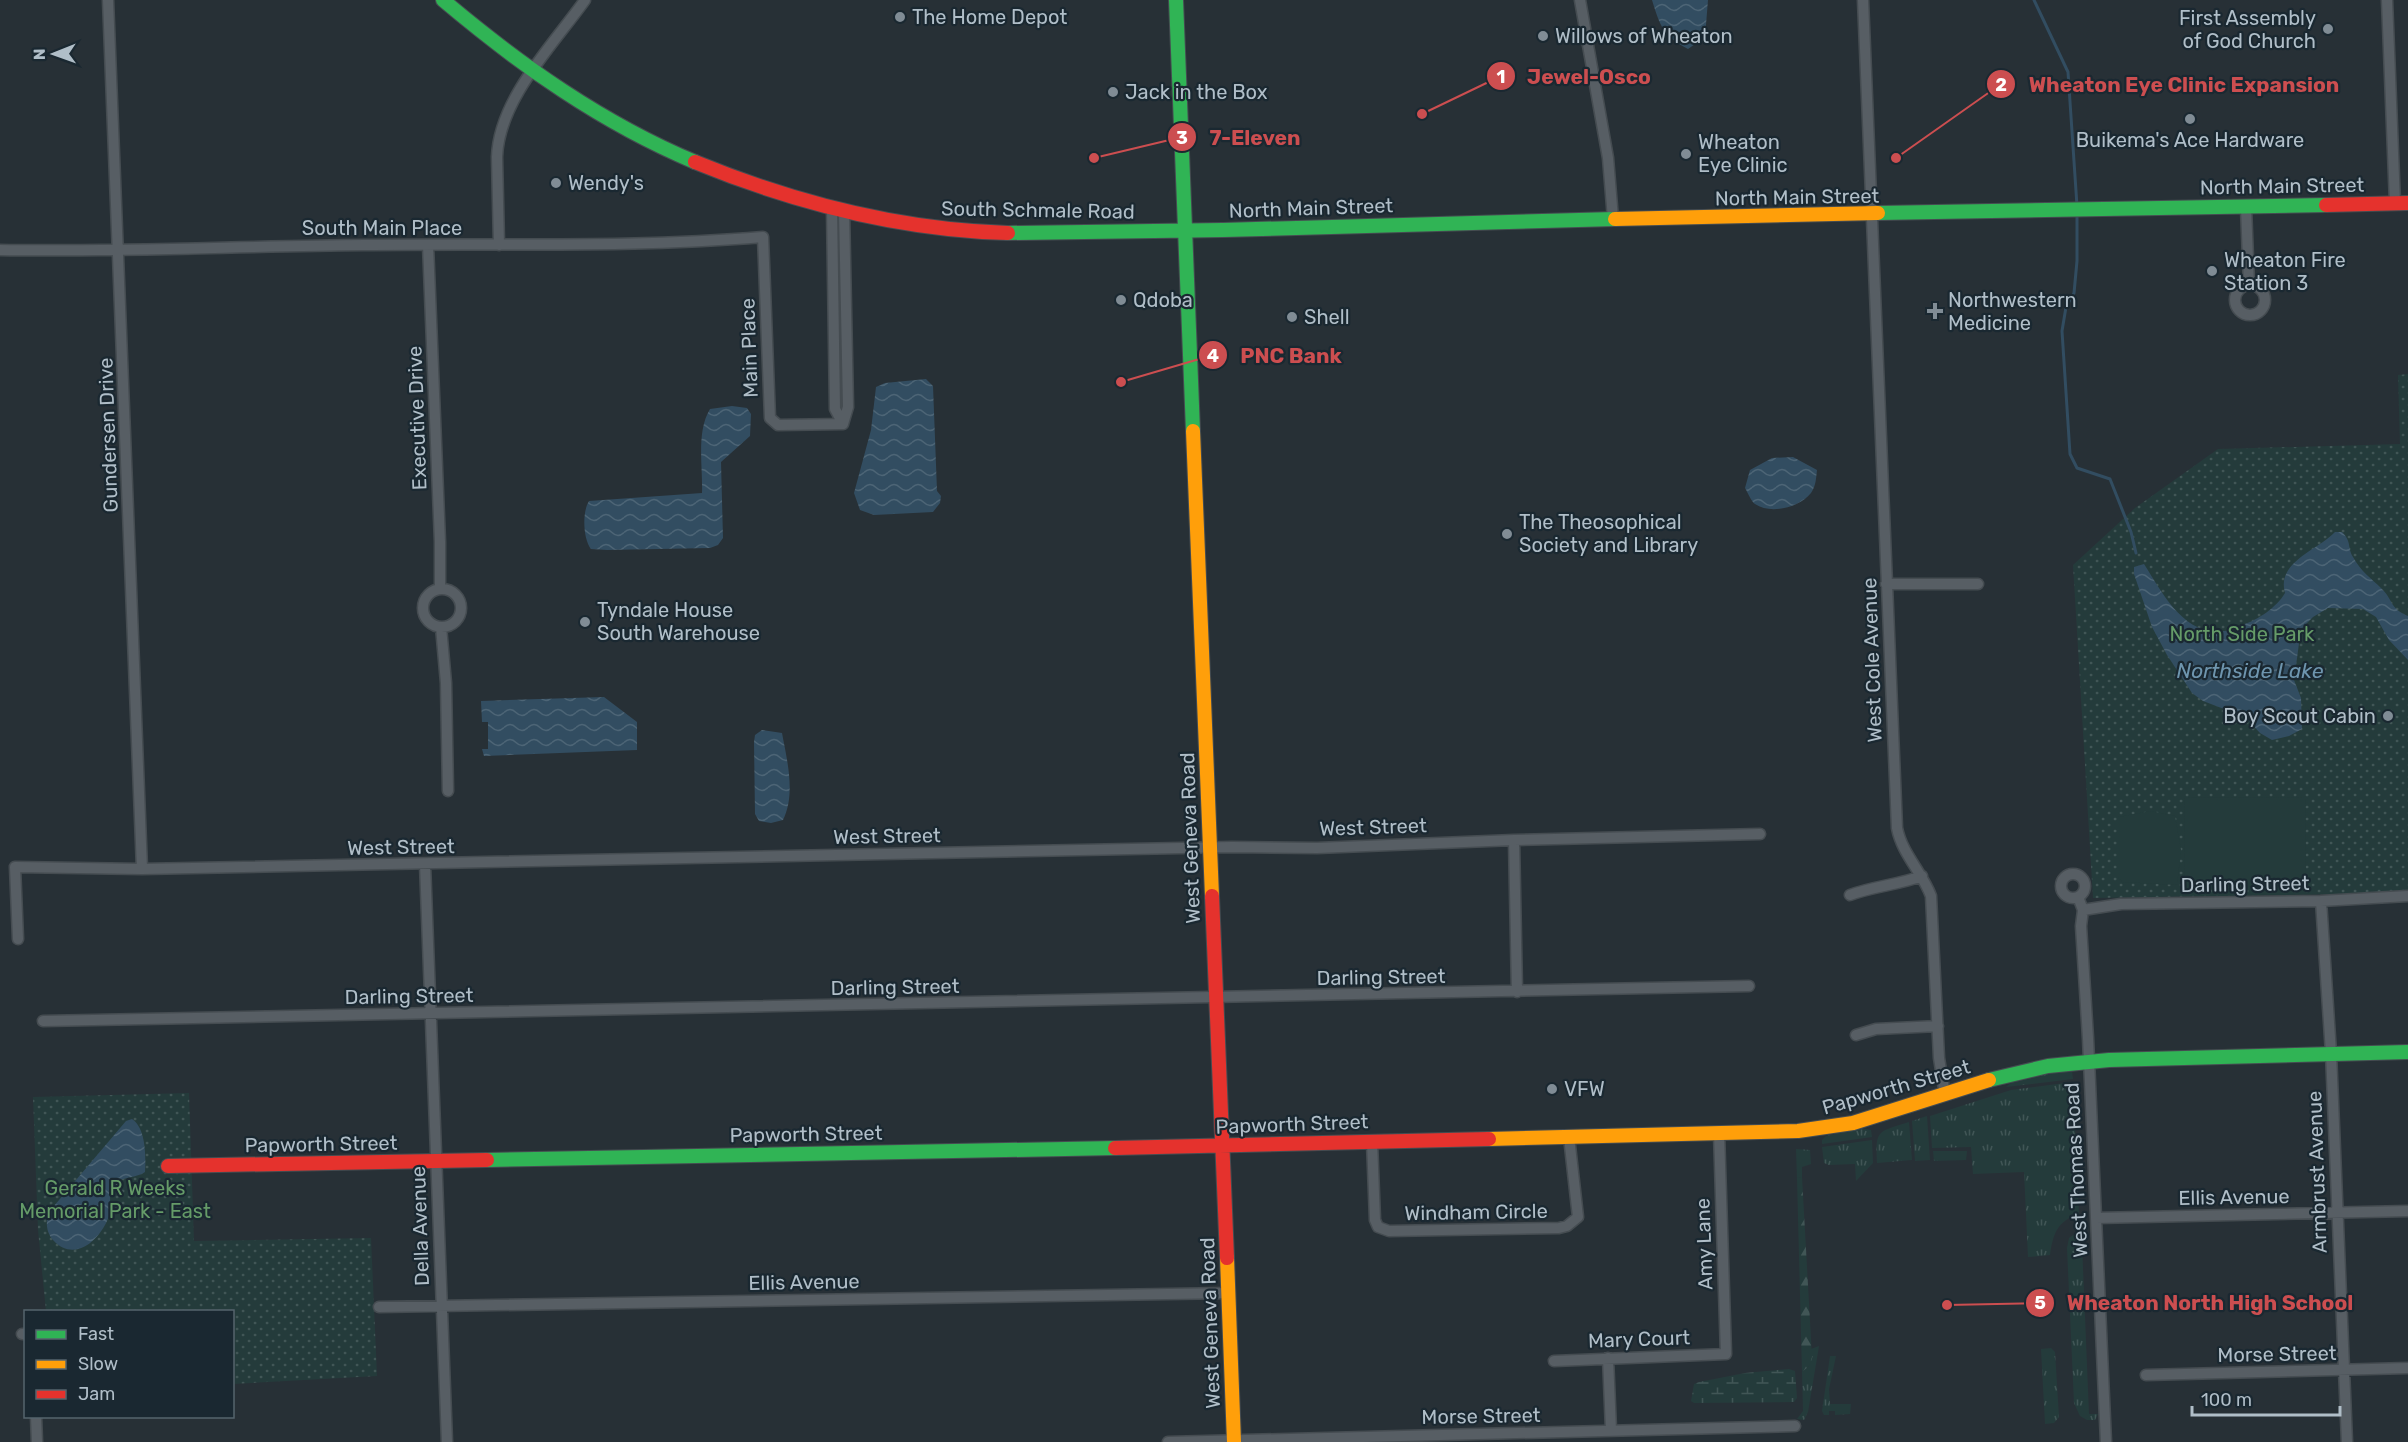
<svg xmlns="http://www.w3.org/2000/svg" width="2408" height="1442" font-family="Rubik,sans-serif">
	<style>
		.grass { fill: url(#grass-tufts) }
		.forest { fill: url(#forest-firs) }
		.wetland { fill: url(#wetland-marsh) }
		.park { fill: url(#park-dots) }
		.pitch { fill: #243b3b }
		.water { fill: url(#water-waves) }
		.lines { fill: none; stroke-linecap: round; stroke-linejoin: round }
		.stream { stroke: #324d61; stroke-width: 3 }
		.street-casing { stroke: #454c51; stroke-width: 13 }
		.fast-casing { stroke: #454c51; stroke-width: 16 }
		.slow-casing { stroke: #454c51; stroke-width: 16 }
		.jam-casing { stroke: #454c51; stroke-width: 16 }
		.street { stroke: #575e64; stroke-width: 10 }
		.fast { stroke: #30b455; stroke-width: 14 }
		.slow { stroke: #ff9f0a; stroke-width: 14 }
		.jam { stroke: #e5322d; stroke-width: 14 }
		.poi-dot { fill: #808c95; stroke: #1a2831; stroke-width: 2 }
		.labels { text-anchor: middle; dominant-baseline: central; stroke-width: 4.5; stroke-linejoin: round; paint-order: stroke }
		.poi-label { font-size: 20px; fill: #b0bec8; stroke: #1a2831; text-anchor: start }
		.street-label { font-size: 20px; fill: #b0bec8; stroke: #1a2831 }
		.park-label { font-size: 20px; fill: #659b68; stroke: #1a2831 }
		.water-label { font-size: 21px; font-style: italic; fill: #6e95ae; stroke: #1a2831 }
		.leader { fill: none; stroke: #cc4e50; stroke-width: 2 }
		.callout-dot { fill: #cc4e50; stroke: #1a2831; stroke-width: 2 }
		.mark-label { font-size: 18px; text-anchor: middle; font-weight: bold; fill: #fff }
		.callout-label { font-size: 21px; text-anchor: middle; font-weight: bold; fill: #cc4e50; stroke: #1a2831; stroke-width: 4.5; stroke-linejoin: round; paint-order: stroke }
	</style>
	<defs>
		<pattern id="grass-tufts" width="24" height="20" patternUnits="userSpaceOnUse" patternTransform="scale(1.5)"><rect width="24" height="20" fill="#243b3b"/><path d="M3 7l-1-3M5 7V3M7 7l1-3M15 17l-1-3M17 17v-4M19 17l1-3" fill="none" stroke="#415656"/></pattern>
		<pattern id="forest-firs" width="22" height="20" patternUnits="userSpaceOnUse" patternTransform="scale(1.5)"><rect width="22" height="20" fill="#243b3b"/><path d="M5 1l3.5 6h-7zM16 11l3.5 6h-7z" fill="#415656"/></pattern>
		<pattern id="wetland-marsh" width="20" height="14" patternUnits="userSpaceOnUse" patternTransform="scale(1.5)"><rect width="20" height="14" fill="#243b3b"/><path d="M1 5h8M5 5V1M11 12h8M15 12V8" fill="none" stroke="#415656"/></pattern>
		<pattern id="park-dots" width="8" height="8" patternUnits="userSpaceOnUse" patternTransform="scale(1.5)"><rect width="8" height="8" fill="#243b3b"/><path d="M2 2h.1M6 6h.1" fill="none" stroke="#415656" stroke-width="1.8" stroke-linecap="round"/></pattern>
		<pattern id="water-waves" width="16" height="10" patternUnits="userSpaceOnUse" patternTransform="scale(1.5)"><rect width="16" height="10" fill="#324d61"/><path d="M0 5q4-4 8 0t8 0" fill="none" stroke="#4d6576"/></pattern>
	</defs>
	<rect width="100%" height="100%" fill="#273036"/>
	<path class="grass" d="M2062 1071 2072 1072 2073 1079 2006 1087 2014 1080Z
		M2073 1082 2079 1214C2057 1221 2053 1234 2050 1255L2028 1257 2024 1172 1973 1174 1971 1147 1932 1148 1930 1116 2011 1090Z
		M1927 1116 1930 1160 1915 1161 1912 1121Z
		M1909 1122 1912 1160 1877 1163C1875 1129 1878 1132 1909 1122Z
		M1861 1128 1871 1130 1872 1137 1822 1144V1140L1826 1136Z
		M1872 1140 1873 1163 1856 1181 1855 1164 1829 1165 1824 1163 1822 1147Z
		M1796 1149 1810 1150 1811 1164 1802 1167V1177L1797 1178Z
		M1933 1151H1967L1966 1160 1934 1161Z
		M2079 1231 2086 1233 2088 1238 2082 1244 2089 1414H2098L2095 1420H2087L2080 1416 2074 1403 2067 1248 2069 1238Z
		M1819 1346 1808 1412 1804 1420 1797 1419 1803 1411 1802 1372 1809 1366 1811 1349Z
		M2051 1348 2055 1352 2059 1417 2054 1423 2045 1424 2041 1349Z
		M1830 1356H1836L1829 1389 1830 1404H1851L1850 1414 1835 1415V1411H1829V1415H1824L1822 1411Z"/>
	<path class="forest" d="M1802 1177 1812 1357 1809 1366 1802 1372 1797 1178Z"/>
	<path class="wetland" d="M1789 1369 1795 1371 1797 1398 1794 1402 1694 1403 1691 1401 1694 1384 1699 1382 1745 1373Z"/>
	<path class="park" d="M2408 374V893L2093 898 2073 565 2135 508 2218 449 2400 444 2398 375Z
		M189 1093 194 1241 371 1238 377 1376 233 1384 232 1312 46 1311 38 1230 33 1097Z"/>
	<path class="pitch" d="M2305 797 2306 886 2185 887 2184 798Z
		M2151 811 2175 816 2181 850 2177 885 2122 882 2118 877V817Z"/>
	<path class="water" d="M1652 0H1708L1705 37 1688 49C1663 36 1660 26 1652 0Z
		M926 379 933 386 937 491 941 496 940 503 933 512 874 515 860 510 854 493 871 430 876 387 885 383Z
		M732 406 747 408 751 414 750 436 721 462 723 538 718 545 710 548 607 550 591 549C583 539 582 512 589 501L702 493C703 467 696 432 710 409Z
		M1793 457 1817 470C1816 478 1816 486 1811 493 1800 507 1771 515 1755 504 1751 501 1748 493 1745 488L1750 470 1772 458Z
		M2335 532H2342C2352 542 2347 547 2353 557 2362 573 2370 577 2382 589 2394 601 2389 608 2408 616V660L2389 640 2376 617 2363 609 2328 608 2313 617 2306 624 2300 636 2295 673 2294 680 2301 698 2302 729 2289 736 2272 740 2260 733 2245 717 2203 701 2192 693 2167 655 2152 627 2134 574V567L2144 564C2162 592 2184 637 2224 631 2230 631 2236 627 2242 625 2258 620 2277 607 2285 593 2276 562 2318 550 2335 532Z
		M604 697 637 722V750L484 756 482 749H488V722H482L481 701Z
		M762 730 782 733C787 760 796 794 783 820L771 823 759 821 755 814 754 742 755 735Z
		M132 1119C146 1128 146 1157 145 1172 135 1179 117 1176 112 1188 108 1196 112 1207 109 1216 101 1239 75 1264 53 1240 46 1232 46 1223 48 1213L126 1121Z"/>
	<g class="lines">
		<path class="stream" d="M2034 0 2068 72 2077 206
			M2077 216V261L2074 293 2066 307 2062 331 2070 454 2077 468 2110 479 2131 532 2136 553"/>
		<g class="street-casing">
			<path id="street" d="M108 0 142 869
				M1580 0 1608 158 1613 219
				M1863 0 1897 828C1902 854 1922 872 1931 896L1939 1058 1945 1095
				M2387 0 2395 203
				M2246 207 2249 285
				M832 208 835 409 843 424
				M428 245 440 542V589
				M499 245 497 157C499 99 553 45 585 0
				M0 250C121 252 242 246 364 245 497 243 631 248 763 237L770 418 778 425 843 424
				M2235 300a15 15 0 1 1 30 0a15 15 0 1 1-30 0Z
				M843 424 848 407 844 211
				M1886 584H1978
				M423 608a19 19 0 1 1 38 0a19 19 0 1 1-38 0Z
				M441 627 446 683 448 791
				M1514 840 1517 992
				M425 864 447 1442
				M2061 886a12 12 0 1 1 24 0a12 12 0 1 1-24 0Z
				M1850 895C1874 886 1898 885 1922 876
				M2078 897 2083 910 2081 926 2088 1038 2106 1442
				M2321 901 2331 1053 2347 1442
				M2083 910 2121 904 2321 901 2408 896
				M18 939 15 867 142 869 1232 847 1317 848 1514 840 1760 834
				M43 1021 1749 986
				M1856 1035 1876 1029 1938 1026
				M1372 1142 1375 1220 1378 1227 1389 1231 1559 1228 1567 1226 1578 1217 1569 1137
				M2096 1218 2408 1211
				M379 1307 1229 1293
				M22 1334H26
				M1608 1358 1611 1430
				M1554 1361 1726 1354 1719 1133
				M2146 1375 2408 1368
				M36 1416 37 1442
				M1168 1442 1795 1426"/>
		</g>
		<g class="fast-casing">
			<path id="fast" d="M443 0C520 65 602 123 695 162
				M1176 0 1193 431
				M1878 213 2326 205
				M1008 233 1223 230 1615 219
				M1989 1080 2048 1066 2109 1060 2408 1052
				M487 1160 1115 1148"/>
		</g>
		<g class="slow-casing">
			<path id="slow" d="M1615 219 1878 213
				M1193 431 1212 896
				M1489 1139 1798 1131 1853 1123 1989 1080
				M1227 1258 1234 1442"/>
		</g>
		<g class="jam-casing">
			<path id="jam" d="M695 162C795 203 900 230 1008 233
				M2326 205 2408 203
				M1212 896 1227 1258
				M1115 1148 1489 1139
				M168 1166 487 1160"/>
		</g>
		<use href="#street" class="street"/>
		<use href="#fast" class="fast"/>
		<use href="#slow" class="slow"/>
		<use href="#jam" class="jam"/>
	</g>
	<g class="poi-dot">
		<circle cx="900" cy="17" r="6"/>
		<circle cx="2328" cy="29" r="6"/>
		<circle cx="1543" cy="36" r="6"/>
		<circle cx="1113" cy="92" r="6"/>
		<circle cx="2190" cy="119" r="6"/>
		<circle cx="1686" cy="154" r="6"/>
		<circle cx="556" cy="183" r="6"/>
		<circle cx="2212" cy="271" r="6"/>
		<circle cx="1121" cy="300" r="6"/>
		<path d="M1932 302h6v6h6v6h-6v6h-6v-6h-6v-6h6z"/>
		<circle cx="1292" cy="317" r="6"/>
		<circle cx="1507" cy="534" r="6"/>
		<circle cx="585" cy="622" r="6"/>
		<circle cx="2388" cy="716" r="6"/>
		<circle cx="1552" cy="1089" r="6"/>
	</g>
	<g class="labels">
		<g class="poi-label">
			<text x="912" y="17">The Home Depot</text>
			<text x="2316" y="18" text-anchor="end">First Assembly<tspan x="2316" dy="23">of God Church</tspan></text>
			<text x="1555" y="36">Willows of Wheaton</text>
			<text x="1125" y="92">Jack in the Box</text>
			<text x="2190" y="140" text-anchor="middle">Buikema's Ace Hardware</text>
			<text x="1698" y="142">Wheaton<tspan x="1698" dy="23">Eye Clinic</tspan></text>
			<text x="568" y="183">Wendy's</text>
			<text x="2224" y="260">Wheaton Fire<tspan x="2224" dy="23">Station 3</tspan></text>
			<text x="1133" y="300">Qdoba</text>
			<text x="1948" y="300">Northwestern<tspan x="1948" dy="23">Medicine</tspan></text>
			<text x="1304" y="317">Shell</text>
			<text x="1519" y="522">The Theosophical<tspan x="1519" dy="23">Society and Library</tspan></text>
			<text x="597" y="610">Tyndale House<tspan x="597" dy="23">South Warehouse</tspan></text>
			<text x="2376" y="716" text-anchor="end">Boy Scout Cabin</text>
			<text x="1564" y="1089">VFW</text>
		</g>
		<g class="street-label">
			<text transform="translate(2282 186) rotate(-1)">North Main Street</text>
			<text transform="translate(1797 197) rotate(-1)">North Main Street</text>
			<text transform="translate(1311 208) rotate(-2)">North Main Street</text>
			<text transform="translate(1038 210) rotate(1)">South Schmale Road</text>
			<text x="382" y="228">South Main Place</text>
			<text transform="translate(749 348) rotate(-92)">Main Place</text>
			<text transform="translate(417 418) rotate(-92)">Executive Drive</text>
			<text transform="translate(108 435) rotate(-92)">Gundersen Drive</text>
			<text transform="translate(1872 660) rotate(-92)">West Cole Avenue</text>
			<text transform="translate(1373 827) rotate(-2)">West Street</text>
			<text transform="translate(887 836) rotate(-1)">West Street</text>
			<text transform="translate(1190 838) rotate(-92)">West Geneva Road</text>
			<text transform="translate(401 847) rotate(-1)">West Street</text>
			<text transform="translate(2245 884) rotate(-1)">Darling Street</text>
			<text transform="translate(1381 977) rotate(-1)">Darling Street</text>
			<text transform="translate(895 987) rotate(-1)">Darling Street</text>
			<text transform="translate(409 996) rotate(-1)">Darling Street</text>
			<text transform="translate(1896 1087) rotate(-16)">Papworth Street</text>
			<text transform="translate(1292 1124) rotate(-2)">Papworth Street</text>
			<text transform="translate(806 1134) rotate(-1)">Papworth Street</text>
			<text transform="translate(321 1144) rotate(-1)">Papworth Street</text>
			<text transform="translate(2076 1170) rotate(-93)">West Thomas Road</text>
			<text transform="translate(2317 1172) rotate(-92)">Armbrust Avenue</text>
			<text transform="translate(2234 1197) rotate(-1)">Ellis Avenue</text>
			<text transform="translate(1476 1212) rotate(-1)">Windham Circle</text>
			<text transform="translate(420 1226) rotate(-92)">Della Avenue</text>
			<text transform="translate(1704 1244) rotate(-92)">Amy Lane</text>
			<text transform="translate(804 1282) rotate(-1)">Ellis Avenue</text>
			<text transform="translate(1210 1323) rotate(-92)">West Geneva Road</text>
			<text transform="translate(1639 1339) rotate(-2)">Mary Court</text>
			<text transform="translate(2277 1354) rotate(-1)">Morse Street</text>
			<text transform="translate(1481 1416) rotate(-1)">Morse Street</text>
		</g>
		<g class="park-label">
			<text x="2242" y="634">North Side Park</text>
			<text x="115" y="1188">Gerald R Weeks<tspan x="115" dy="23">Memorial Park - East</tspan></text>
		</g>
		<g class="water-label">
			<text x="2250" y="670">Northside Lake</text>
		</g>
	</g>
	<path class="leader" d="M1422 114L1501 76M1896 158L2001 84M1094 158L1182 137M1121 382L1213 355M1947 1305L2040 1303"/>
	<g class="callout-dot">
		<circle cx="1422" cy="114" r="6"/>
		<circle cx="1896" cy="158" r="6"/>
		<circle cx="1094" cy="158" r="6"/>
		<circle cx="1121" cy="382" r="6"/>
		<circle cx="1947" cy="1305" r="6"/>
		<circle cx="1501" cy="76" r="15"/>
		<circle cx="2001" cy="84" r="15"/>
		<circle cx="1182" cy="137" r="15"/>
		<circle cx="1213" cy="355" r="15"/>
		<circle cx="2040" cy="1303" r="15"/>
	</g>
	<g class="mark-label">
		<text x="1501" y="83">1</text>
		<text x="2001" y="91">2</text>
		<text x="1182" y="144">3</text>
		<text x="1213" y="362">4</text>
		<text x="2040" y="1309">5</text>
	</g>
	<g class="callout-label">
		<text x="1589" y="84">Jewel-Osco</text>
		<text x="2184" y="92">Wheaton Eye Clinic Expansion</text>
		<text x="1255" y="145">7-Eleven</text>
		<text x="1291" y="363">PNC Bank</text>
		<text x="2210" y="1310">Wheaton North High School</text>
	</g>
	<rect x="24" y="1310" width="210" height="108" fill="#1a2831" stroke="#56646d" stroke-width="1.5"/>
	<rect x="36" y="1330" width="30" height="9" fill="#30b455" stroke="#56646d" stroke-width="1.5"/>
	<text x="78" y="1340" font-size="18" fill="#b0bec8">Fast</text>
	<rect x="36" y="1360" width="30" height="9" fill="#ff9f0a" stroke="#56646d" stroke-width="1.5"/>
	<text x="78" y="1370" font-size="18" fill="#b0bec8">Slow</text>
	<rect x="36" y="1390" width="30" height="9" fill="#e5322d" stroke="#56646d" stroke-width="1.5"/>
	<text x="78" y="1400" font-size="18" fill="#b0bec8">Jam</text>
	<g transform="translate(54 54) rotate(269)" stroke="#1a2831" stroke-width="4.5" paint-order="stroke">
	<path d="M0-4.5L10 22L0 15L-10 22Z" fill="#b0bec8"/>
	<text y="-9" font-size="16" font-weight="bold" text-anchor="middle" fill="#b0bec8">N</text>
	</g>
	<path d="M2192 1406v9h148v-9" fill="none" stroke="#b0bec8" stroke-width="3"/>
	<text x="2201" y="1406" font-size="18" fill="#b0bec8" stroke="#1a2831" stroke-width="4.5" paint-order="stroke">100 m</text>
</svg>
